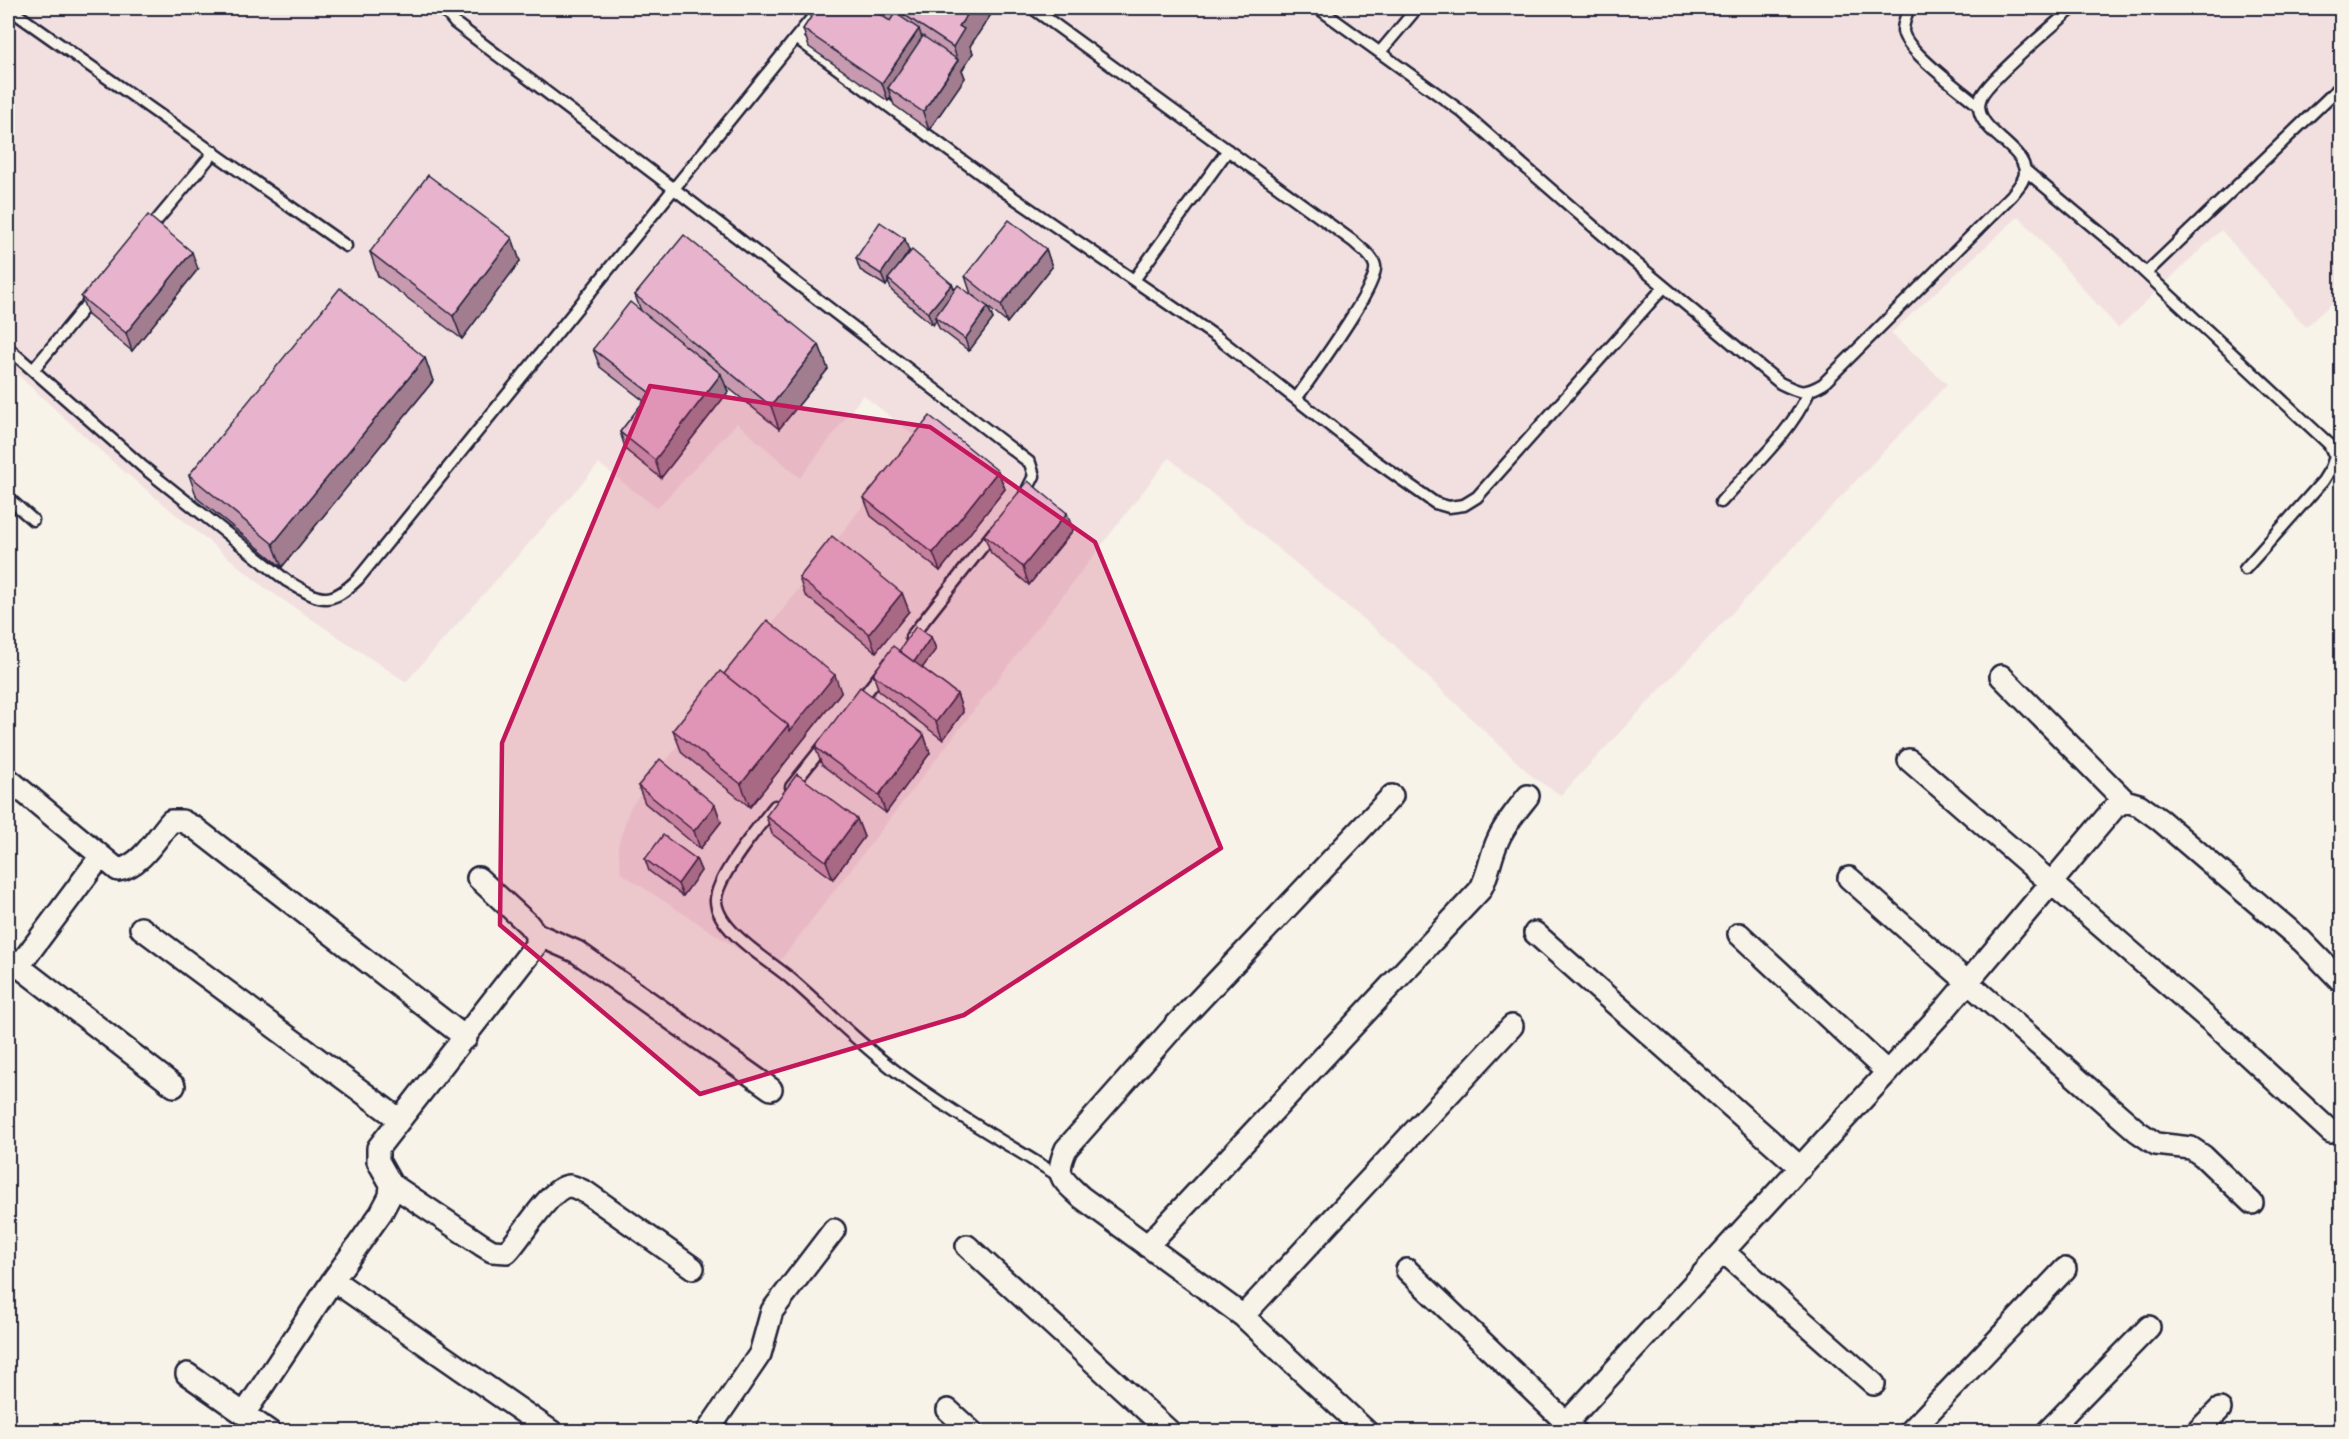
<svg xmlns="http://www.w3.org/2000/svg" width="2349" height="1439" font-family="'Comic Neue',sans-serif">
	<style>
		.built { fill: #f2e0e0 }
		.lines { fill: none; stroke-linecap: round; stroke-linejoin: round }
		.lane-casing { stroke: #22223b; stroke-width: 15 }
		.street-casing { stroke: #22223b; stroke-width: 26 }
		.lane { stroke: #f7f3e8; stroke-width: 10 }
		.street { stroke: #f7f3e8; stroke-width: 21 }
		.wall { fill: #c89ab0; stroke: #22223b; stroke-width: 1.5 }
		.shaded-wall { fill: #a27d90; stroke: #22223b; stroke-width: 1.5 }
		.building { fill: #e8b3cd; stroke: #22223b; stroke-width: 1.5 }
		.marked { fill: #c2185b; fill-opacity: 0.2; stroke: #c2185b; stroke-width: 4.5; stroke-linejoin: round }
	</style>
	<rect width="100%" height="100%" fill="#f7f3e8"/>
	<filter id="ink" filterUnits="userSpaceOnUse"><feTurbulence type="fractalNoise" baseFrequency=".0167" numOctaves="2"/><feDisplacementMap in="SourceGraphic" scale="12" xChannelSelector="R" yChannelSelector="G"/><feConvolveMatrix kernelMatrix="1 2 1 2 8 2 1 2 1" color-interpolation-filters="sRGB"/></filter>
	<g filter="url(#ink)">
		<path class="built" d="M8 8H2341V295L2306 327 2221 230 2118 328 2019 216 1891 333 1947 384 1561 795 1534 778 1391 642 1169 458 772 971 621 873 618 846 630 808 916 437 863 395 800 478 737 423 657 508 599 464 406 682 265 588 115 464 8 366Z"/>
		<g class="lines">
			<g class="lane-casing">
				<path id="lane" d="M8 8 346 246
					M446 8V12L455 23 673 188 1030 463 1034 476 1025 494
					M1318 8 1461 111 1625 254 1780 383C1800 393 1804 395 1823 384L2012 195C2017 188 2025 181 2025 172 2024 144 1968 129 1981 97 1988 80 2055 24 2073 8
					M1908 8C1907 14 1903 24 1903 30 1903 49 1963 92 1978 105
					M1035 10 1354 242C1361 249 1373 256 1375 266 1379 286 1310 378 1296 399
					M796 38 1001 189 1218 338 1374 460 1435 503 1449 507 1464 505 1477 497 1664 287
					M1380 52 1417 8
					M2025 170 2122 251 2329 444 2335 457 2331 468 2323 481 2245 569
					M147 232 214 152
					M2146 273 2342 85
					M1134 280 1228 150
					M8 348 143 467 287 581C320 600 328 608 358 579L820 8
					M33 370 93 297
					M8 498 33 520
					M1721 502C1752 467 1790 434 1809 392
					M911 637 994 532
					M858 703 884 670
					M791 787 826 743
					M775 806C760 825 714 879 716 902 719 932 769 960 791 979 826 1009 859 1044 897 1072 949 1111 1006 1143 1062 1178"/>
			</g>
			<g class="street-casing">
				<path id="street" d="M2001 676 2125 801
					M1909 760 2214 1024 2331 1132
					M8 779 118 870C141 866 156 838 171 821H182L195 828 466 1038
					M1849 878 2137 1131 2156 1144 2191 1148 2203 1156 2252 1203
					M141 928 400 1120
					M1535 933 1801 1168
					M536 934 577 952 771 1089
					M1739 934 1887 1072
					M8 958 174 1086
					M19 966 101 856
					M391 1184 482 1245 492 1251 507 1252C521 1238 550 1187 569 1186 575 1186 582 1191 587 1193L693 1268
					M967 1246 1170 1432
					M1147 1246 1480 890C1489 874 1490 857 1498 840 1505 824 1517 810 1528 796
					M1724 1252 1874 1384
					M1407 1270 1575 1431
					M333 1280 552 1432
					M1243 1316 1512 1026
					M187 1374 270 1432
					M948 1410 972 1432
					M244 1414 333 1280 381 1213 390 1196 391 1184 378 1161V1148L536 945V934L528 924 478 878
					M707 1432 760 1354 772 1311 834 1230
					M1367 1432 1243 1316 1081 1197C1062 1179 1054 1176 1066 1149L1173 1028 1392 796
					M1558 1432 1946 1008 2115 807 2125 801 2139 805 2160 820 2302 941 2342 982
					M1910 1432 2065 1269
					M2047 1432 2149 1327
					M2197 1432 2220 1409"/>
			</g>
			<use href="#lane" class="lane"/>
			<use href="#street" class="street"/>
		</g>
		<path class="wall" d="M817 8H990L992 13 970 46 973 53 962 70 965 78 929 130 894 105 891 97 888 101 809 47 803 29Z
			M512 238 520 261 462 339 378 276 370 252Z
			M1046 249 1052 267 1007 323 988 307 993 319 969 351 939 328 936 320 933 325 892 291 888 282 886 286 860 270 856 258 909 251 900 264 952 284 955 290 980 301 971 294 965 276Z
			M198 269 132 351 88 315 81 297Z
			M635 295 819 345 828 369 779 429 725 385 728 392 661 478 626 450 620 432 644 401 600 367 593 349 641 311Z
			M425 358 433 381 282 567 197 498 189 475Z
			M998 471 1005 489 940 571 871 516 864 498Z
			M1073 530 1029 585 991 553 984 535Z
			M799 578 902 593 909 611 876 652 805 595Z
			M931 637 936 649 922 668 957 694 963 712 943 740 879 691 873 674 899 651Z
			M724 674 841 692 750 807 682 753 673 730Z
			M924 735 930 753 886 813 822 765 815 747Z
			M638 786 715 805 721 822 700 849 645 803Z
			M766 816 857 819 864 837 833 879 772 834Z
			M645 859H696L701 871 683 896 649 871Z"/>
		<path class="shaded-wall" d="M972 8H990L992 13 970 46 973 53 962 70 965 78 929 130 923 112 958 61 953 47 959 26Z
			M919 29 925 47 888 88 891 97 888 101 882 83Z
			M512 238 520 261 462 339 453 316Z
			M905 239 909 251 889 281 888 279V282L886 286 881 274Z
			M1046 249 1052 267 1007 323 1001 305Z
			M192 252 198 269 132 351 126 333Z
			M952 284 957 296 935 317 936 320 933 325 928 313Z
			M988 307 993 319 969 351 965 339Z
			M819 345 828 369 779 429 771 406Z
			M425 358 433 381 282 567 273 544Z
			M721 374 728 392 661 478 655 460Z
			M998 471 1005 489 940 571 933 553Z
			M1067 513 1073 530 1029 585 1023 567Z
			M902 593 909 611 876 652 869 634Z
			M931 637 936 649 918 674 914 662Z
			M835 675 841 692 750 807 741 784 788 725Z
			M957 694 963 712 943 740 936 722Z
			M924 735 930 753 886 813 879 795Z
			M715 805 721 822 700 849 694 831Z
			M857 819 864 837 833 879 826 861Z
			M696 859 701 871 683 896 678 884Z"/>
		<path class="building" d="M817 8H870L890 21 895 13 919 29 882 83 803 29Z
			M894 8H972L959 26 964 29 953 47Z
			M923 36 958 60 923 112 888 88Z
			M428 175 512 238 453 316 370 252Z
			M148 215 192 252 126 333 81 297Z
			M1009 220 1046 249 1001 305 965 276Z
			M880 222 905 239 881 274 856 258Z
			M684 235 819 345 771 406 635 295Z
			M912 250 952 284 928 313 888 279Z
			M958 285 988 307 965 339 935 317Z
			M340 288 425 358 273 544 189 475Z
			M630 302 721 374 655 460 620 432 650 393 593 349Z
			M930 416 998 471 933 553 864 498Z
			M1028 481 1067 513 1023 567 984 535Z
			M832 536 902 593 869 634 799 578Z
			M767 620 835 675 790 731 788 725 724 674Z
			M916 626 931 637 914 662 899 651Z
			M893 646 957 694 936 722 873 674Z
			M720 671 788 725 741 784 673 730Z
			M860 687 924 735 879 795 815 747Z
			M660 759 715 805 694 831 638 786Z
			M797 774 857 819 826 861 766 816Z
			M663 835 696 859 678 884 645 859Z"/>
	</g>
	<path class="marked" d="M650 386 930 427 1095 542 1221 848 964 1015 700 1094 500 925 502 743Z"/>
	<rect width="2349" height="1439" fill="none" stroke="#f7f3e8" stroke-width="30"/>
	<rect x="15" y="15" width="2319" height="1409" fill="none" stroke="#22223b" stroke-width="2" filter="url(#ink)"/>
</svg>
